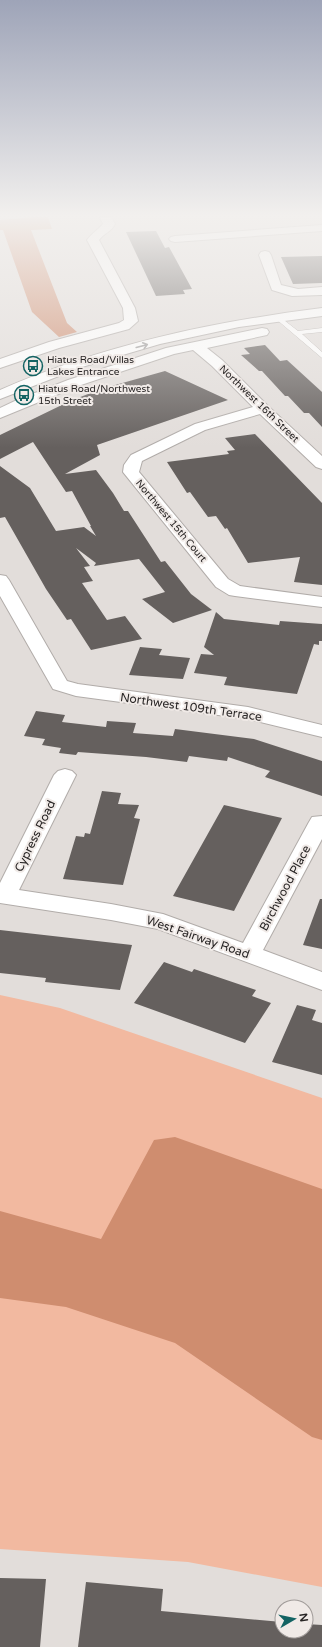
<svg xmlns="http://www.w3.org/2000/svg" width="322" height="1647" font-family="'Varela Round',sans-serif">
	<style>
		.green { fill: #f2b9a0 }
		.water { fill: #cf8d6f }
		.building { fill: #65605e }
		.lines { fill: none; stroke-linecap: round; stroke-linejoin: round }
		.service-casing { stroke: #b1aca9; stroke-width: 1 }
		.minor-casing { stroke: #b1aca9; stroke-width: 2 }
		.secondary-casing { stroke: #b1aca9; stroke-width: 2 }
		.service { fill: #fff; fill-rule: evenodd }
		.minor { fill: #fff; fill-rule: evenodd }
		.secondary { fill: #fff; fill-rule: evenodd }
		.oneway { stroke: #9e9d9d }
		.labels { text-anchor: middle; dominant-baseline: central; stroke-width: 4; stroke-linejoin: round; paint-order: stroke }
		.far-poi-label { font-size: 10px; fill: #282525; stroke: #f0eae7; text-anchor: start }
		.far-street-label { font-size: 10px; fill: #282525; stroke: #f0eae7 }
		.street-label { font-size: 12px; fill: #282525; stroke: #f0eae7 }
	</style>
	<rect width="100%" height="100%" fill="#e2ddda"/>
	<path class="green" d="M0 995 60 1008 322 1098V1587L188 1562 0 1549Z"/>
	<path class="water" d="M36 217H48L52 229 31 230 67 323 77 332 59 337 32 312 3 230H0V220Z
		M175 1137 322 1189V1440L312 1437 175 1343 66 1307 0 1298V1211L101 1239 154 1140Z"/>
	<path class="building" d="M156 231 165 248 169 247 192 289 183 290 185 294 156 296 126 232Z
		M322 256V283L293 284 281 257Z
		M265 345 280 361 287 360 322 392V427L309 413H304L288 396H285L262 371H259L241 355 250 354 244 348Z
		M165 371 228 400 97 445 100 455 65 474 96 470 113 493 124 511H128L161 562 165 561 191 594 212 610 173 623 142 599 165 592 139 559 94 566 96 563 76 548 90 566 84 567 93 581 82 583 107 620 125 616 142 639 91 650 71 619 67 620 46 589 5 517 0 518V466L30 488 56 531 84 527 96 536 90 526H91L72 491 66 492 33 442 0 459V435L70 401 101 389Z
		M255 434 322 503V585L294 582 300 557 248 563 227 528 225 529 216 516 208 517 190 492 187 493 167 462 229 454 227 451 235 450 225 438Z
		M216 612 224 619 279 625 280 621 322 624V641H319V645L314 644 297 694 224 685 227 677 194 673 201 654 214 655 204 647Z
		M140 647 162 649 159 655 190 658 183 679 129 675Z
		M36 711 65 715 62 722 106 727 107 721 136 723 133 733 173 736 175 729 254 739 322 761V796L265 777 270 771 228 757 227 761 189 756 187 762 146 757 78 752 76 755 59 753 61 748 42 745 45 739 24 736Z
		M102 791 121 793 118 804 139 805 134 818 140 819 123 885 63 879 76 836 84 837 85 833 90 834Z
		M224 805 282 818 234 911 173 896Z
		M320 899H322V949L303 945Z
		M0 930 132 945 120 990 45 982 46 978 0 973Z
		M164 962 192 972 194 969 256 990 252 996 271 1003 245 1043 134 1003Z
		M297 1005 316 1010 312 1020 322 1023V1075L272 1062Z
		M0 1578 46 1579 40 1647H0Z
		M86 1582 163 1589 161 1611 282 1622V1631H306V1624L322 1625V1647H78Z"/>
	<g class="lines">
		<g class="service-casing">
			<path id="service" d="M276 317H280L298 331 322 328V332L302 334 322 352V358L276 319Z"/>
		</g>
		<g class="minor-casing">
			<path id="minor" d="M100 217H111L115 224C111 232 104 233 99 240L135 308 138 321 129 329 59 348 0 368V359L49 342 119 323 124 320 123 308 87 240C93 232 98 230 103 224Z
				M322 225V231L175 242 171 241 169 239 171 237 175 236Z
				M265 251 269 252 271 255 281 285 298 289 322 287V295L292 296 272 290 259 255 261 252Z
				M262 328 267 329 269 332 267 335 207 348 222 360 268 406 322 456V469L316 467 260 414 205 430 142 461 139 472 228 579 240 586 322 597V607L235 596 229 595 216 587 123 472 124 465 131 455 195 424 253 407 212 366 193 350 174 354 78 386 0 418V408L17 400 68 380 166 348Z
				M0 575 6 576 9 580 67 681 78 684 248 707 322 725V737L248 719 76 696 53 689 0 596Z
				M65 769 72 771 76 775 19 890 111 904 163 914 243 943 309 822 312 817 322 816V839L263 950 322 972V990L158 929 111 920 0 903V883L54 775 58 771Z"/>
		</g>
		<g class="secondary-casing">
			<path id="secondary" d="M322 308V316L239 327 160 344 82 367 0 399V390C103 345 211 322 322 308Z"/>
		</g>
		<use href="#service" class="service"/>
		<use href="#minor" class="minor"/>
		<use href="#secondary" class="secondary"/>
	</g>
	<defs><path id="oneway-shaft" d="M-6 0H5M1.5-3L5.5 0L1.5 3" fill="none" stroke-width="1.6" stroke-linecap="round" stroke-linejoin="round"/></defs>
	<use class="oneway" href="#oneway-shaft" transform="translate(142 346) rotate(-15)"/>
	<linearGradient id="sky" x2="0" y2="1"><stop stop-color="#9ea4b8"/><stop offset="0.48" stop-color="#f2f0ee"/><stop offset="1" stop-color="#f2f0ee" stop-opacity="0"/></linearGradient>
	<rect width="322" height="448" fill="url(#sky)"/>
	<defs>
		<g id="bus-ring" transform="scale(1)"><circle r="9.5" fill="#f0eae7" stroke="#136363" stroke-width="1.5"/><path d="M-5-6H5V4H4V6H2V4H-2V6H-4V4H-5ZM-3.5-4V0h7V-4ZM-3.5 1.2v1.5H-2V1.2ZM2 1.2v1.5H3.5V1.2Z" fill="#136363"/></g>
	</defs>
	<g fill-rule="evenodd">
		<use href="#bus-ring" x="33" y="366"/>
		<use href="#bus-ring" x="24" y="395"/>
	</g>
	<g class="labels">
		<g class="far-poi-label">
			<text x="47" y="360">Hiatus Road/Villas<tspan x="47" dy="12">Lakes Entrance</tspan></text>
			<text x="38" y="389">Hiatus Road/Northwest<tspan x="38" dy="12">15th Street</tspan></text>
		</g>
		<g class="far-street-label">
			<text transform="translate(259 404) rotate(44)">Northwest 16th Street</text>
			<text transform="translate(171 521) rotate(50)">Northwest 15th Court</text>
		</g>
		<g class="street-label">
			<text transform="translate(191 707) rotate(8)">Northwest 109th Terrace</text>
			<text transform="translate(35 836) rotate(-64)">Cypress Road</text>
			<text transform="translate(285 888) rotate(-62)">Birchwood Place</text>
			<text transform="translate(198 937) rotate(19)">West Fairway Road</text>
		</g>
	</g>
	<g transform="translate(294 1619) rotate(81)"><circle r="19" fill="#f0eae7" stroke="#a09b99"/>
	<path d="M0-3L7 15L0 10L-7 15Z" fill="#136363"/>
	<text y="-6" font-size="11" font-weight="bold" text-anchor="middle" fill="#282525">N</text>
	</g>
</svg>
